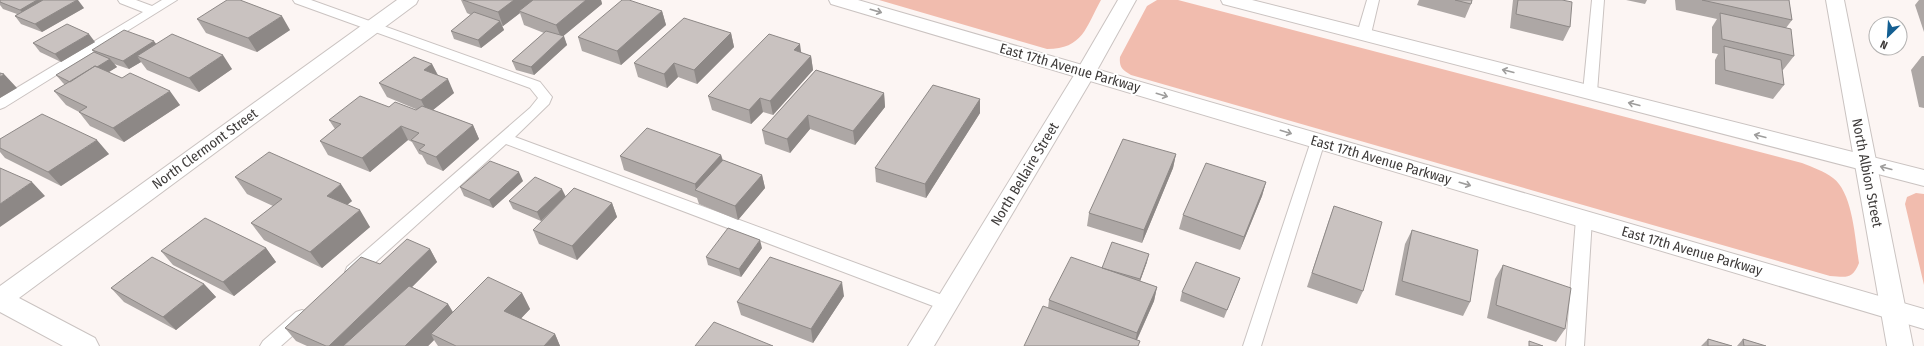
<svg xmlns="http://www.w3.org/2000/svg" width="1924" height="346" font-family="'Fira Sans Condensed',sans-serif">
	<style>
		.green { fill: #f1bcae }
		.lines { fill: none; stroke-linecap: round; stroke-linejoin: round }
		.service-casing { stroke: #cac3c1; stroke-width: 2 }
		.minor-casing { stroke: #cac3c1; stroke-width: 2 }
		.secondary-casing { stroke: #cac3c1; stroke-width: 2 }
		.service { fill: #fff; fill-rule: evenodd }
		.minor { fill: #fff; fill-rule: evenodd }
		.secondary { fill: #fff; fill-rule: evenodd }
		.wall { fill: #ada7a5 }
		.shaded-wall { fill: #8d8886 }
		.building { fill: #c9c2c0; stroke: #8d8886 }
		.oneway { stroke: #9e9d9c }
		.labels { text-anchor: middle; dominant-baseline: central; stroke-width: 4; stroke-linejoin: round; paint-order: stroke }
		.street-label { font-size: 14px; fill: #3e3b3a; stroke: #fff }
	</style>
	<rect width="100%" height="100%" fill="#fcf5f3"/>
	<path class="green" d="M879 0H1101C1086 27 1083 49 1047 49Z
		M1157 0H1178L1802 163C1812 167 1824 171 1833 178 1853 193 1855 239 1859 263 1852 280 1846 277 1830 276L1131 75C1122 70 1119 67 1120 57L1147 6Z
		M1916 193 1924 194V285L1905 204 1907 197Z"/>
	<g class="lines">
		<g class="service-casing">
			<path id="service" d="M118 0H136L152 6 162 0H177L5 107 0 109V98L143 12 120 3Z
				M293 0H311L540 82 552 97 549 104 515 137 953 299 955 304 953 309 947 311 941 309 506 144 359 277 353 278 347 277 345 272 347 267 530 108 538 98 530 88 295 3Z
				M1367 0H1379L1371 34 1369 37H1359L1357 34Z
				M1592 0H1604L1597 92 1595 95 1590 97 1585 95 1583 92Z
				M1318 136 1323 137 1325 141 1261 346H1243L1311 141 1313 137Z
				M1584 213 1590 215 1592 219 1584 346H1566L1576 219 1578 215Z
				M302 310 308 312 311 317 308 322 281 346H260L263 341 296 312Z"/>
		</g>
		<g class="minor-casing">
			<path id="minor" d="M397 0H418L416 4 19 298 95 338 99 346H63L0 312V286Z
				M1118 0H1136L1096 72 934 346H908L1076 72Z
				M1826 0H1844L1913 346H1887Z"/>
		</g>
		<g class="secondary-casing">
			<path id="secondary" d="M829 0H858L1924 309V329L831 4Z
				M1221 0H1252L1924 170V186L1223 4Z"/>
		</g>
		<use href="#service" class="service"/>
		<use href="#minor" class="minor"/>
		<use href="#secondary" class="secondary"/>
	</g>
	<path class="wall" d="M0 0 84 8 42 32 21 24 15 16 17 14 3 9 0 5Z
		M461 0H601L602 4 563 36 567 45 534 75 516 70 512 61 544 33 524 25 520 13 503 26H502L504 30 481 48 454 39 451 31 471 15 467 13Z
		M1419 0H1472L1471 4 1465 18 1417 5Z
		M1513 0H1562L1570 27 1563 41 1510 28Z
		M1626 0H1647L1645 4Z
		M1675 0H1789L1792 20 1786 28 1794 56 1783 70H1782L1784 85 1773 99 1715 84V60L1718 54 1712 53V27L1717 19 1676 10Z
		M1919 0H1924V32L1915 5Z
		M662 11 666 25 621 65 582 51 578 37Z
		M197 19 290 30 257 52 206 33Z
		M731 33 734 47 697 84 678 77 667 88 638 77 634 63Z
		M95 42 61 62 40 52 33 43Z
		M156 44 232 69 199 92 147 70 141 62 129 69 114 64 117 67 108 72 180 105 124 142 90 126 79 112 66 105 54 91 65 85 63 83 56 75 95 53 92 50Z
		M801 53 811 56 813 70 773 115 763 112 751 124 712 110 708 96Z
		M1922 56H1924V108L1919 107 1911 70Z
		M432 64 438 75 454 93 433 110 473 125 479 139 443 171 427 164 422 155 419 154 412 142 408 140 370 172 328 155 320 141 335 129 329 120 389 107 416 110H418L387 97 379 83Z
		M816 70 884 93 885 107 855 145 810 129 790 153 765 144 762 130Z
		M980 99V113L926 198 876 182 875 168Z
		M0 139 109 154 61 186 5 158 0 152Z
		M1176 154 1173 168 1142 243 1087 226 1089 213Z
		M721 155 723 160 762 175 765 188 738 220 699 204 697 198 624 170 620 156Z
		M235 177 352 201 347 205 370 227 322 268 264 240 251 223 273 206 247 194Z
		M523 181 493 208 464 196 460 187Z
		M1266 182 1262 196 1240 250 1179 229 1183 215Z
		M565 197 541 221 513 209 509 201 566 197 612 203 617 217 577 260 539 244 533 230Z
		M1334 206 1363 291 1357 304 1307 287 1329 220Z
		M1412 230 1470 302 1463 316 1395 295 1405 244Z
		M266 248 276 262 234 296 173 265 161 251Z
		M762 248 741 277 708 265 706 257Z
		M430 249 437 262 412 287 448 304 453 312 522 293 530 309 521 318 555 334 560 346H438L434 340 428 346H307L296 341 285 328 380 264Z
		M1147 262 1140 281 1157 287 1154 301 1137 340 1048 308 1049 300 1102 268Z
		M1503 265 1565 329 1556 342 1487 318 1495 279Z
		M1240 278 1237 286 1224 318 1180 301 1182 292Z
		M204 284 216 297 176 330 124 302 111 288Z
		M844 296 813 343 741 315 737 302Z
		M1708 339 1732 346H1701Z
		M1743 339 1766 346H1737Z"/>
	<path class="shaded-wall" d="M37 0H58L27 18 20 10Z
		M77 0H78L84 8 42 32 35 24Z
		M514 0H537L519 11 520 13 503 26 498 12Z
		M586 0H601L602 4 561 38 556 25Z
		M662 11 666 25 621 65 617 51Z
		M282 16 290 30 257 52 248 38Z
		M500 21 504 30 481 48 478 40Z
		M731 33 734 47 697 84 694 70Z
		M89 34 95 42 61 62 55 54Z
		M564 36 567 45 534 75 531 67Z
		M154 41 160 49 137 56 141 62 129 69 123 61Z
		M800 44 802 58 794 50Z
		M223 55 232 69 199 92 189 78Z
		M811 56 813 70 773 115 770 101Z
		M110 59 117 67 79 91 72 82Z
		M674 63 678 77 667 88 664 74Z
		M432 64 439 78 424 70Z
		M4 74 17 88 0 98V77Z
		M448 79 454 93 428 114 421 100Z
		M170 91 180 105 124 142 113 128Z
		M884 93 885 107 855 145 853 131Z
		M760 98 763 112 751 124 749 110Z
		M980 99V113L926 198 925 184Z
		M808 115 810 129 790 153 787 139Z
		M473 125 479 139 443 171 436 157Z
		M401 126 408 140 370 172 362 158Z
		M97 140 109 154 61 186 48 172Z
		M1176 154 1173 168 1142 243 1144 230Z
		M721 155 725 169 696 190 695 184Z
		M519 172 523 181 493 208 489 200Z
		M762 175 765 188 738 220 735 206Z
		M32 182 45 196 0 227V204Z
		M1266 182 1262 196 1240 250 1244 237Z
		M341 184 352 201 338 212 327 196Z
		M562 189 566 197 541 221 537 212Z
		M612 203 617 217 577 260 572 246Z
		M360 210 370 227 322 268 310 252Z
		M760 240 762 248 741 277 739 269Z
		M266 248 276 262 234 296 223 282Z
		M430 249 437 262 353 346H329Z
		M1149 254 1147 262 1138 287 1140 279Z
		M842 282 844 296 813 343 811 329Z
		M204 284 216 297 176 330 163 317Z
		M1157 287 1154 301 1134 346 1137 333Z
		M522 293 530 309 513 327 504 311Z
		M448 304 456 318 431 334 434 340 428 346H405Z
		M555 334 560 346H544Z"/>
	<path class="building" d="M0 0H37L20 10 0 2Z
		M43 0H77L35 24 15 16Z
		M227 0H240L282 16 248 38 197 19Z
		M463 0H514L498 12Z
		M533 0H586L556 25 519 11Z
		M622 0H629L662 11 617 51 578 37Z
		M1455 0H1472L1471 4Z
		M1518 0H1562L1572 2 1570 27 1516 14Z
		M1702 0H1789L1792 20Z
		M474 12 500 21 478 40 451 31Z
		M1720 13 1791 29 1794 56 1722 39Z
		M684 18 731 33 694 70 674 63 664 74 634 63Z
		M67 24 89 34 55 54 33 43Z
		M124 30 154 41 123 61 92 50Z
		M546 31 564 36 531 67 512 61Z
		M172 34 223 55 189 78 137 56Z
		M769 34 800 44 794 50 811 56 770 101 760 98 749 110 708 96Z
		M1724 46 1781 60 1784 85 1725 70Z
		M94 52 110 59 97 67 95 66 70 82 56 75Z
		M414 57 432 64 424 70 448 79 421 100 379 83Z
		M95 66 122 78 130 73 170 91 113 128 79 112 87 107 54 91Z
		M816 70 884 93 853 131 808 115 787 139 762 130Z
		M0 73 4 74 0 77Z
		M933 85 980 99 925 184 875 168Z
		M360 96 389 107 395 102 416 110 422 106 473 125 436 157 419 150 425 145 411 140 419 133 401 126 362 158 320 141 341 124 329 120Z
		M42 114 97 140 48 172 0 148V139Z
		M647 128 721 155 695 184 620 156Z
		M1123 139 1176 154 1144 230 1089 213Z
		M269 152 341 184 327 196 360 210 310 252 251 223 282 199 235 177Z
		M723 160 762 175 735 206 695 190Z
		M490 161 519 172 489 200 460 187Z
		M1206 163 1266 182 1244 237 1183 215Z
		M0 168 32 182 0 204Z
		M535 177 562 189 537 212 509 201Z
		M574 188 612 203 572 246 533 230Z
		M1334 206 1382 222 1363 291 1312 273Z
		M205 218 266 248 223 282 161 251Z
		M728 228 760 240 739 269 706 257Z
		M1412 230 1478 250 1470 302 1402 281Z
		M407 239 430 249 329 346H326L285 328 361 257 380 264Z
		M1112 242 1149 254 1140 279 1102 268Z
		M152 257 204 284 163 317 111 288Z
		M770 257 842 282 811 329 737 302Z
		M1071 257 1157 287 1137 333 1049 300Z
		M1196 262 1240 278 1227 310 1182 292Z
		M1503 265 1571 288 1565 329 1496 305Z
		M488 277 522 293 504 311 555 334 544 346H456L431 334Z
		M409 286 448 304 405 346H343Z
		M1043 306 1140 341 1138 346H1024Z
		M714 322 773 346H695Z
		M1708 339 1732 346H1708Z
		M1743 339 1766 346H1744Z
		M1529 341 1543 346H1529Z"/>
	<defs><path id="oneway-shaft" d="M-6 0H5M1.5-3L5.5 0L1.5 3" fill="none" stroke-width="1.6" stroke-linecap="round" stroke-linejoin="round"/></defs>
	<g class="oneway">
		<use href="#oneway-shaft" transform="translate(876 11) rotate(16)"/>
		<use href="#oneway-shaft" transform="translate(1508 71) rotate(-166)"/>
		<use href="#oneway-shaft" transform="translate(1162 95) rotate(17)"/>
		<use href="#oneway-shaft" transform="translate(1634 104) rotate(-166)"/>
		<use href="#oneway-shaft" transform="translate(1286 132) rotate(17)"/>
		<use href="#oneway-shaft" transform="translate(1760 136) rotate(-166)"/>
		<use href="#oneway-shaft" transform="translate(1886 168) rotate(-165)"/>
		<use href="#oneway-shaft" transform="translate(1465 184) rotate(16)"/>
	</g>
	<g class="labels">
		<g class="street-label">
			<text transform="translate(1070 68) rotate(16)">East 17th Avenue Parkway</text>
			<text transform="translate(205 149) rotate(-36)">North Clermont Street</text>
			<text transform="translate(1381 160) rotate(16)">East 17th Avenue Parkway</text>
			<text transform="translate(1867 173) rotate(79)">North Albion Street</text>
			<text transform="translate(1025 174) rotate(-59)">North Bellaire Street</text>
			<text transform="translate(1692 251) rotate(16)">East 17th Avenue Parkway</text>
		</g>
	</g>
	<g transform="translate(1888 36) rotate(205)"><circle r="19" fill="#ffffff" stroke="#b2b1b0"/>
	<path d="M0-3L7 15L0 10L-7 15Z" fill="#145f92"/>
	<text y="-6" font-size="11" font-weight="bold" text-anchor="middle" fill="#3e3b3a">N</text>
	</g>
</svg>
